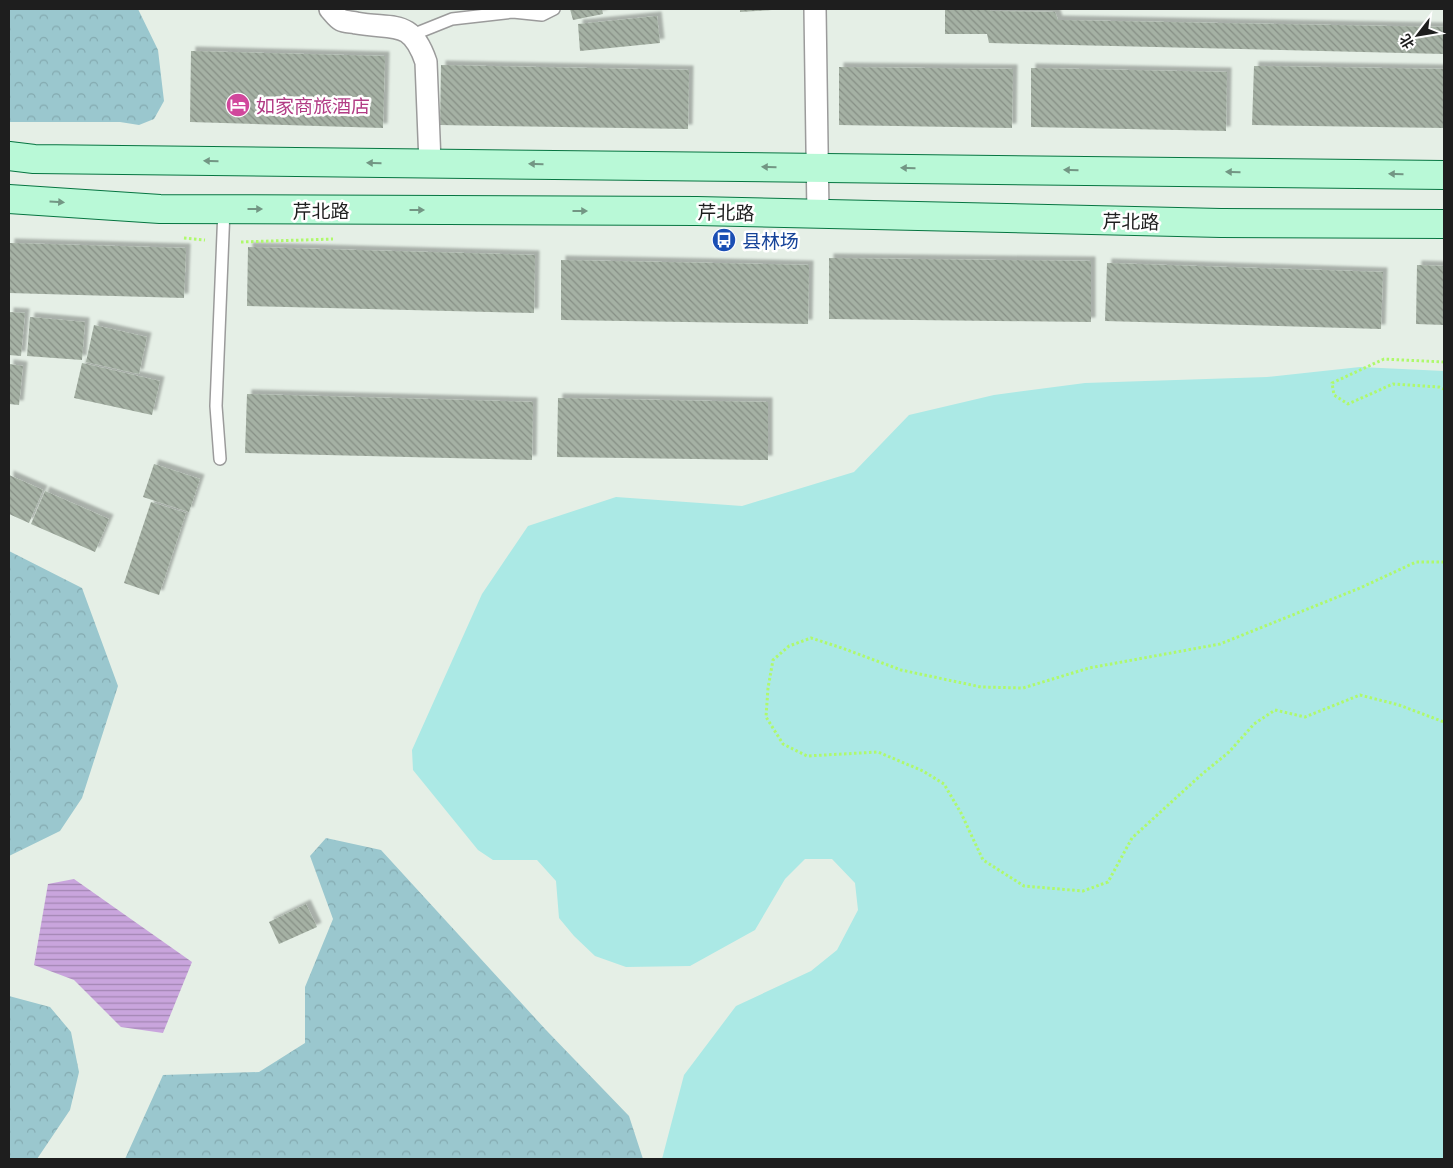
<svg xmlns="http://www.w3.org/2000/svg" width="1453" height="1168" font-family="'Titillium Web','Noto Sans SC',sans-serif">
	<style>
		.grass { fill: #abe9e5 }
		.forest { fill: url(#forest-crowns) }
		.water { fill: url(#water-rules) }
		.building { fill: url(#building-back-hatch); filter: url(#shadow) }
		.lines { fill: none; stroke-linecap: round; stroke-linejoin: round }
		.service-casing { stroke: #9b9b9b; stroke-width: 14 }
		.minor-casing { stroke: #9b9b9b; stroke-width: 24 }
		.secondary-casing { stroke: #067541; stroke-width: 30 }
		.path { stroke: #aff96c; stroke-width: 3; stroke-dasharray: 2.5 2.5; stroke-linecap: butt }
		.service { stroke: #fff; stroke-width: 11 }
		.minor { stroke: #fff; stroke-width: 21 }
		.secondary { stroke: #b9f9d7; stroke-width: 28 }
		.oneway { fill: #739684 }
		.labels { text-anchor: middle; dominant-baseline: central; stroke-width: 5; stroke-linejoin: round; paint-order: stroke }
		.hotel-label { font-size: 19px; fill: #b23c85; stroke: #fff; text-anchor: start }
		.street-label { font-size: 19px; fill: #1e1e1e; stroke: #fff }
		.transit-label { font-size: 19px; fill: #164399; stroke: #fff; text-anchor: start }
	</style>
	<defs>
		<pattern id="forest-crowns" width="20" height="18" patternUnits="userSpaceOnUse" patternTransform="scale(1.25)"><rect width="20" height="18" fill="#9ac7ce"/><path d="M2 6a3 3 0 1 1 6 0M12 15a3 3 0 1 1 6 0" fill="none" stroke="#84aab0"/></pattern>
		<pattern id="water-rules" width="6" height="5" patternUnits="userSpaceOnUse" patternTransform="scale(1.25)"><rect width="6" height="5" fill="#c9a5dd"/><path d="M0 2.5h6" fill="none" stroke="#a386b3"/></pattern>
		<pattern id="building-back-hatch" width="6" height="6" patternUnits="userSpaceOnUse" patternTransform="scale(1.25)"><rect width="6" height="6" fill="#a5b1a4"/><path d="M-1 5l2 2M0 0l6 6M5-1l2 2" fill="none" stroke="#868f85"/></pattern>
		<filter id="shadow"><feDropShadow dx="4.5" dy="-4.5" stdDeviation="1" flood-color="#0004"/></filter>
	</defs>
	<rect width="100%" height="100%" fill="#e5efe6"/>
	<path class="grass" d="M1360 367 1444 371V1159H662L684 1075 736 1006 811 971 837 950 858 910 855 883 832 859H805L785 879 755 930 690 966 626 967 595 956 574 936 559 918 556 881 537 860H493L478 850 413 770 412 750 482 594 528 526 616 497 742 506 854 472 909 415 994 395 1085 383 1267 377Z"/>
	<path class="forest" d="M9 9H138L158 50 164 101 154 119 139 125 120 122H9Z
		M9 551 82 588 118 686 82 798 60 831 9 856Z
		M326 838 381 850 546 1030 629 1116 643 1159H125L163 1075 259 1072 305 1043V987L333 919 310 856Z
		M9 996 50 1007 71 1032 79 1072 70 1110 37 1159H9Z"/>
	<path class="water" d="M74 879 192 962 163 1033 121 1027 74 980 34 965 48 884Z"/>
	<path class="building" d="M570 9H602L603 14 573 20Z
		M740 9H772V10L740 12Z
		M945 9H990L991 11 1055 12 1058 20 1444 27V54L989 43 987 34H945Z
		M657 16 660 43 580 51 578 24Z
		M191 51 385 56 383 128 190 122Z
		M441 65 689 70 688 129 440 125Z
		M1254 66 1444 69V128L1252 125Z
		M839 67 1013 69 1012 128 839 125Z
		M1031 68 1227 72 1226 131 1031 127Z
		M10 243 186 248 184 298 9 293Z
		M248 247 535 255 534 313 247 306Z
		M829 258 1091 261V322L829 319Z
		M561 260 809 265 808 324 561 320Z
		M1107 263 1383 272 1381 329 1105 321Z
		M1417 265 1444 266V325L1416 324Z
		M9 312 25 313 21 356 9 355Z
		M30 317 85 322 82 360 27 356Z
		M94 325 147 337 139 374 86 362Z
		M82 363 160 381 152 415 74 398Z
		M9 364 23 366 19 405 9 404Z
		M247 394 533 402 532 460 245 453Z
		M558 398 768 402V460L557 457Z
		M154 464 200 479 189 512 143 497Z
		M9 475 43 490 29 523 9 514Z
		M45 491 109 519 95 552 31 524Z
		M151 502 186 513 159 595 124 583Z
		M306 904 317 927 279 944 269 922Z"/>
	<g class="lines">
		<g class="service-casing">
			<path id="service" d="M412 35 452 19 513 12 542 15 554 9
				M220 459 216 406 224 209"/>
		</g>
		<g class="minor-casing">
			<path id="minor" d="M330 9C333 12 337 18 341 20 345 22 352 22 356 23 394 30 411 18 426 62L430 163
				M815 9 818 214"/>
		</g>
		<g class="secondary-casing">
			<path id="secondary" d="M9 156 34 159 1444 175
				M9 199 160 209 697 211 1221 223 1444 224"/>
		</g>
		<path class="path" d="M184 238 205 240
			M241 242 333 239
			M1444 362 1384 359 1332 383 1334 395 1348 404 1393 384 1439 387 1444 389
			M1444 562H1416L1360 588 1220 644 1089 668 1023 688 981 687 901 670 842 648 811 638 789 646 773 660 768 688 766 717 783 744 807 756 878 752 923 771 944 784 961 813 983 860 1024 886 1083 891 1108 882 1132 838 1201 775 1229 752 1254 724 1275 710 1305 717 1360 695 1399 705 1444 722"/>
		<use href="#service" class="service"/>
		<use href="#minor" class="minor"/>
		<use href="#secondary" class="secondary"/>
	</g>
	<defs><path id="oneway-solid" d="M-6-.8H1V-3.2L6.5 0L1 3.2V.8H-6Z" transform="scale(1.25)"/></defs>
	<g class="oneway">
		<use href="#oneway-solid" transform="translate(211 161) rotate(-179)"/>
		<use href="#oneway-solid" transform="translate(374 163) rotate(-179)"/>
		<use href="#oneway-solid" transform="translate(536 164) rotate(-179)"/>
		<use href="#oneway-solid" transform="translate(769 167) rotate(-179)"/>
		<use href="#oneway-solid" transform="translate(908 168) rotate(-179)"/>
		<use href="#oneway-solid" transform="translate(1071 170) rotate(-179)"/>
		<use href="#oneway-solid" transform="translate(1233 172) rotate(-179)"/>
		<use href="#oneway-solid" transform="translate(1396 174) rotate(-179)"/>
		<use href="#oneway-solid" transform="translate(57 202) rotate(4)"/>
		<use href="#oneway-solid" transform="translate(255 209)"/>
		<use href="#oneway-solid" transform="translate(417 210)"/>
		<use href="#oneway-solid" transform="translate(580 211)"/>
	</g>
	<defs>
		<g id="hotel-disc" transform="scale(1.25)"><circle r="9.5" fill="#d1479c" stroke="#fff"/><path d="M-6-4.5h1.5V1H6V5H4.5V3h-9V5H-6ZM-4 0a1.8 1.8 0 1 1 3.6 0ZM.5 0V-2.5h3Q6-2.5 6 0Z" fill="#fff"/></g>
		<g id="bus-disc" transform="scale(1.25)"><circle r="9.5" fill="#1a4fb4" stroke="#fff"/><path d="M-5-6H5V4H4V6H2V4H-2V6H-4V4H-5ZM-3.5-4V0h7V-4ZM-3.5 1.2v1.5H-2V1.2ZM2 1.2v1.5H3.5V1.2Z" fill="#fff"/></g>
	</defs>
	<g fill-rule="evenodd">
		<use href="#hotel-disc" x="238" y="105"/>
		<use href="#bus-disc" x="724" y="240"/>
	</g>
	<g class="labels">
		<g class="hotel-label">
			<text x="256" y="105">如家商旅酒店</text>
		</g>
		<g class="street-label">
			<text x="321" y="210">芹北路</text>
			<text transform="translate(726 212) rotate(1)">芹北路</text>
			<text transform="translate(1131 221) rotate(1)">芹北路</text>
		</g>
		<g class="transit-label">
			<text x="742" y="240">县林场</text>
		</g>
	</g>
	<rect width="1453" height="1168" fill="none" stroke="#1e1e1e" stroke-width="20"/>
	<g transform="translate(1418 35) rotate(239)" stroke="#ffffff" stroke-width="4" paint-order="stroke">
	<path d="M0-4L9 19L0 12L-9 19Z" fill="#1e1e1e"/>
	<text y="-8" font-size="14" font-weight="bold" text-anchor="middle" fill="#1e1e1e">北</text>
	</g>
</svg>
